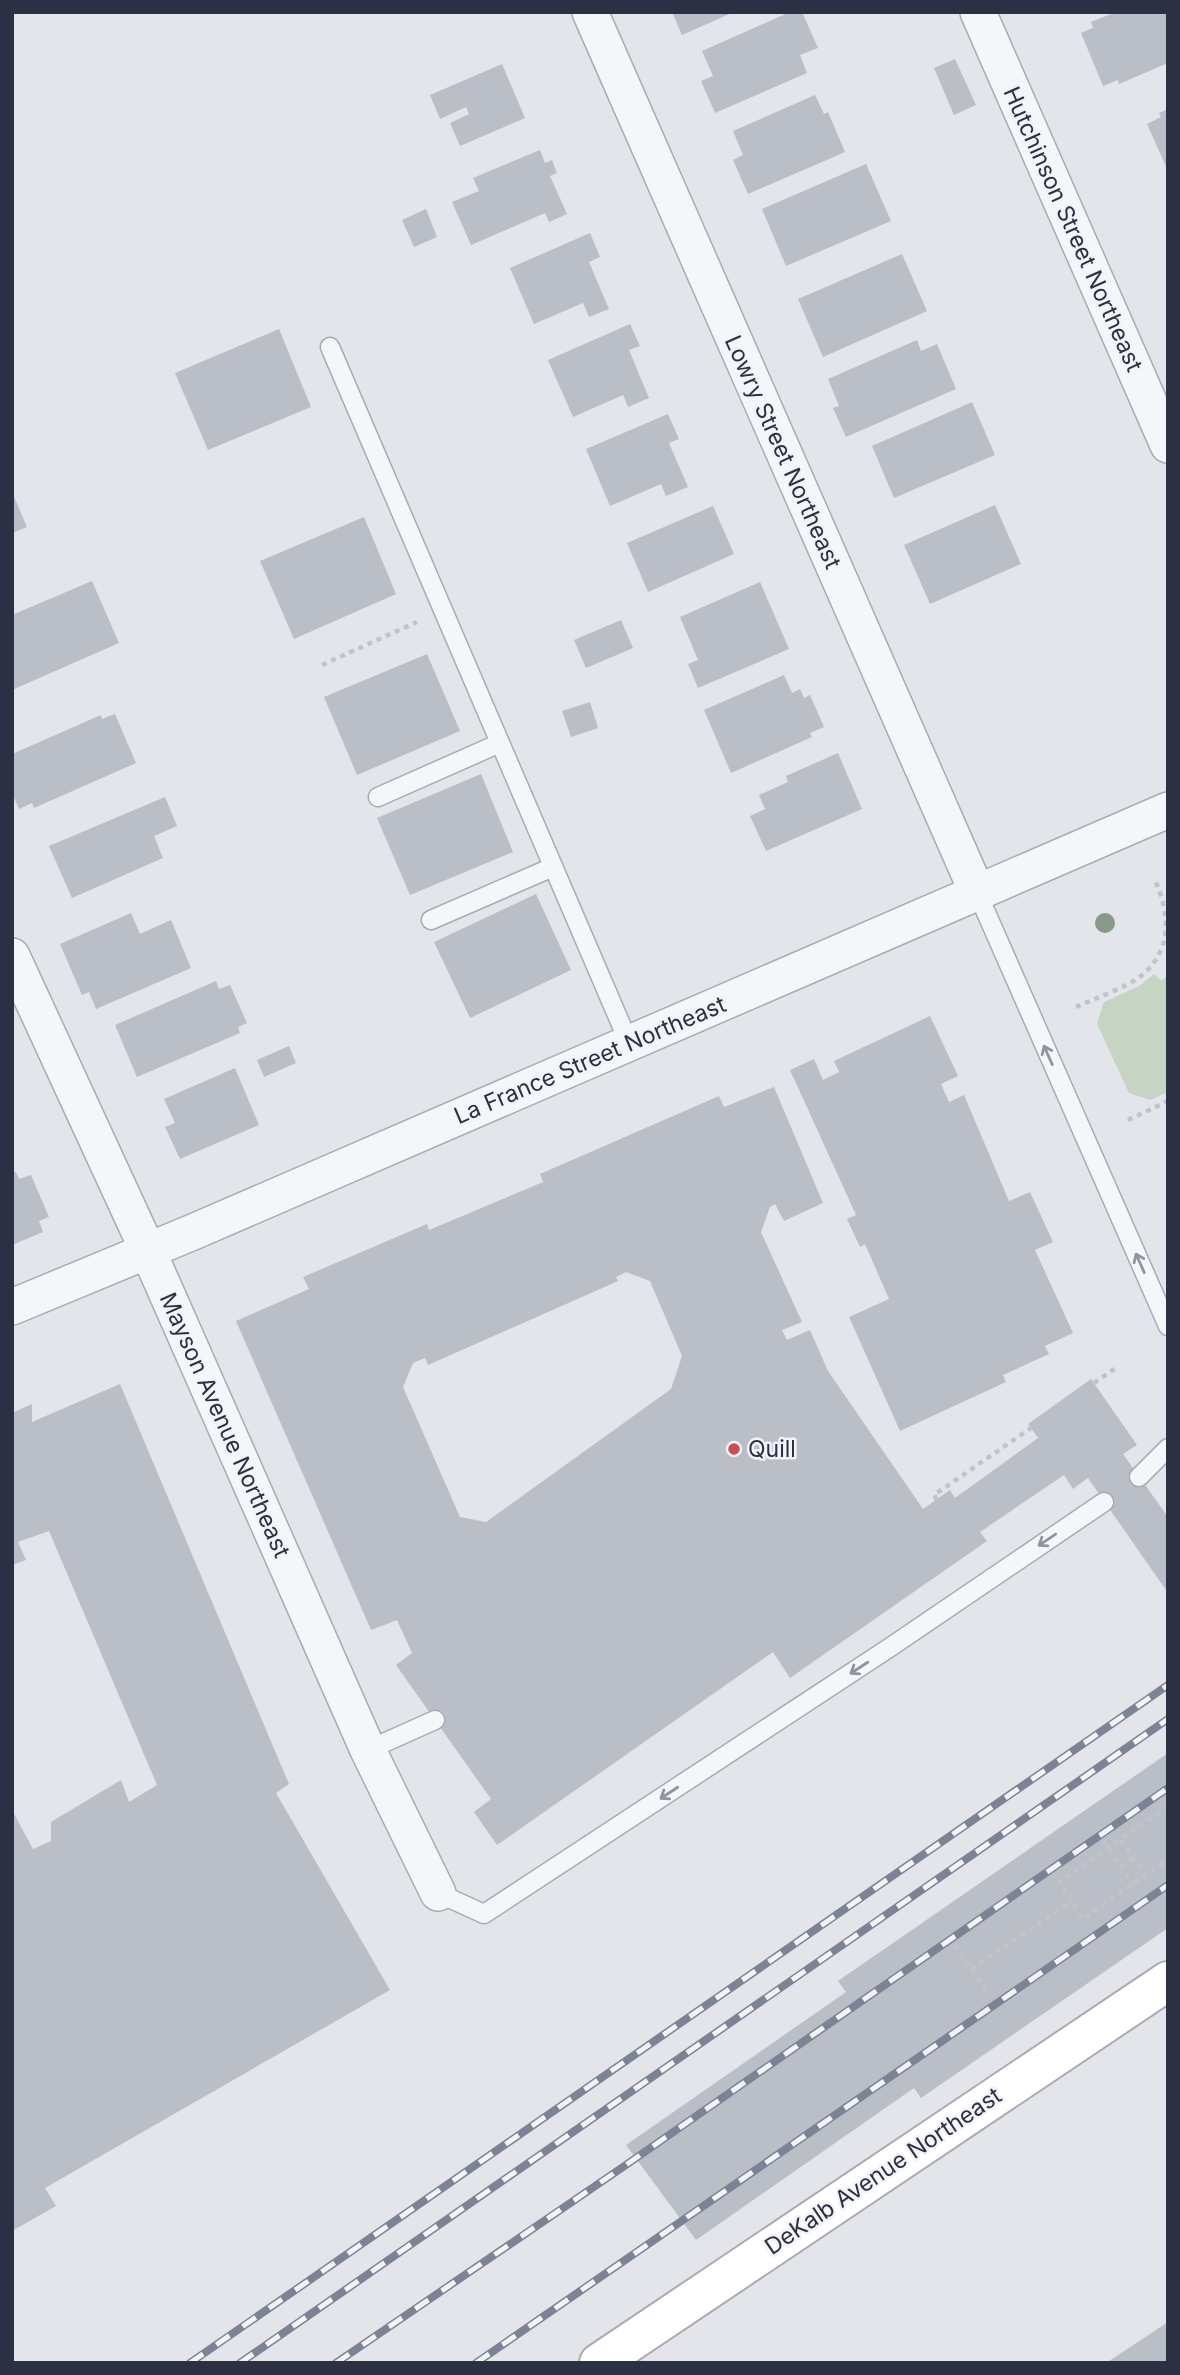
<svg xmlns="http://www.w3.org/2000/svg" width="1180" height="2375" font-family="Inter,sans-serif">
	<style>
		.green { fill: #c6d4c4 }
		.building { fill: #babec7; fill-rule: evenodd }
		.lines { fill: none; stroke-linecap: round; stroke-linejoin: round }
		.lane-casing { stroke: #a8abb4; stroke-width: 21 }
		.street-casing { stroke: #a8abb4; stroke-width: 38 }
		.secondary-casing { stroke: #a8abb4; stroke-width: 42 }
		.path { stroke: #c0c3c9; stroke-width: 4.5; stroke-dasharray: 5 5; stroke-linecap: butt }
		.lane { stroke: #f5f6f9; stroke-width: 18 }
		.street { stroke: #f5f6f9; stroke-width: 35 }
		.secondary { stroke: #fff; stroke-width: 38 }
		.rail-casing { stroke: #7c8394; stroke-width: 8 }
		.rail { stroke: #f2f4f8; stroke-width: 5; stroke-dasharray: 16; stroke-linecap: butt }
		.path-bridge { stroke: #c0c3c9; stroke-width: 4.5; stroke-dasharray: 5 5; stroke-linecap: butt }
		.tree { fill: #879a89 }
		.oneway { stroke: #90949e }
		.poi-dot { fill: #cb4c54; stroke: #f2f4f8; stroke-width: 2.5 }
		.labels { text-anchor: middle; dominant-baseline: central; stroke-width: 5; stroke-linejoin: round; paint-order: stroke }
		.street-label { font-size: 23px; fill: #2b3142; stroke: #f2f4f8 }
		.poi-label { font-size: 23px; fill: #2b3142; stroke: #f2f4f8; text-anchor: start }
	</style>
	<rect width="100%" height="100%" fill="#e3e5ea"/>
	<path class="green" d="M1154 974 1162 981 1168 974V1092L1150 1100 1129 1093 1097 1024 1104 1002 1139 986Z"/>
	<path class="building" d="M672 12H734L682 35Z
		M790 12H802L818 48 800 55 807 73 715 113 701 81 713 76 702 51Z
		M1116 12H1168V63L1119 84 1118 80 1103 86 1081 33 1093 28 1091 22Z
		M955 59 976 105 954 115 934 68Z
		M502 64 525 118 460 146 450 123 469 114 466 107 440 119 430 95Z
		M815 95 824 114 828 112 845 152 748 194 733 160 743 155 733 131Z
		M1168 109V171L1147 124 1161 117 1159 113Z
		M540 150 545 163 552 160 557 173 550 176 567 214 549 222 545 213 471 245 452 202 479 191 473 178Z
		M866 164 891 221 786 266 762 209Z
		M426 209 437 237 414 247 402 220Z
		M590 233 600 257 589 262 609 309 589 317 583 303 534 324 510 268Z
		M902 254 927 311 823 357 798 299Z
		M630 324 640 346 629 350 649 398 628 407 623 395 573 417 548 360Z
		M279 329 311 407 208 450 175 373Z
		M917 340 921 351 937 344 956 389 846 437 833 408 839 406 828 379Z
		M972 402 995 455 894 498 872 446Z
		M668 414 679 439 669 443 688 487 666 496 661 484 610 506 586 449Z
		M12 492 27 527 12 533Z
		M995 505 1021 564 930 604 904 545Z
		M713 506 734 554 648 592 627 543Z
		M364 517 396 594 294 639 260 561Z
		M92 581 119 643 12 690V615Z
		M760 582 789 649 698 688 688 664 698 660 680 617Z
		M621 620 633 648 586 668 574 640Z
		M427 654 460 731 357 775 324 697Z
		M784 675 792 693 800 689 804 698 810 695 824 727 810 733 812 737 731 773 704 710Z
		M590 702 598 728 571 737 562 711Z
		M115 714 136 763 34 808 32 803 19 809 12 793V754L101 715 102 719Z
		M838 753 862 809 766 851 750 816 765 809 759 795 788 782 786 776Z
		M481 774 513 852 410 895 377 818Z
		M165 797 177 826 154 836 163 858 72 898 49 846Z
		M536 894 571 970 470 1018 434 942Z
		M131 913 140 934 171 920 191 968 96 1009 89 992 82 995 60 944Z
		M216 981 219 989 230 985 247 1023 238 1027 240 1033 137 1077 115 1025Z
		M930 1016 958 1076 941 1084 949 1102 964 1095 1009 1201 1030 1192 1053 1242 1035 1250 1073 1333 1045 1346 1049 1354 1003 1375 1006 1382 900 1431 849 1317 889 1299 865 1244 860 1247 847 1219 856 1215 790 1070 814 1059 823 1080 839 1072 834 1061Z
		M289 1046 296 1063 264 1077 257 1060Z
		M235 1068 259 1125 180 1159 165 1127 175 1123 164 1099Z
		M774 1087 823 1203 784 1221 775 1204 770 1207 761 1232 802 1322 782 1330 787 1340 810 1330 828 1371 923 1509 950 1490 955 1498 1038 1438 1028 1424 1091 1379 1137 1445 1123 1454 1168 1517V1593L1088 1478 1073 1489 1064 1475 980 1532 987 1541 790 1678 773 1652 497 1845 474 1812 491 1799 396 1665 412 1653 397 1620 371 1630 236 1321 309 1289 303 1277 427 1224 429 1230 543 1182 540 1174 719 1096 724 1107ZM626 1272 650 1281 682 1356 671 1389 486 1522 460 1517 403 1387 413 1363 425 1358 428 1365 618 1281 616 1277Z
		M16 1172 19 1179 31 1175 49 1217 39 1221 43 1232 12 1245V1173Z
		M120 1384 289 1784 276 1793 390 1990 45 2188 56 2206 12 2231V1810L33 1849 51 1841V1822L121 1780 129 1802 157 1785 49 1531 18 1542 26 1560 12 1565V1413L32 1404V1422Z
		M1168 1753V1928L921 2098 914 2088 696 2240 626 2145 846 1992 838 1981Z
		M1168 2322V2363H1106Z"/>
	<g class="lines">
		<g class="lane-casing">
			<path id="lane" d="M330 347 629 1043
				M378 797 500 743
				M977 892 1168 1326
				M431 920 553 867
				M1139 1477 1168 1448
				M368 1750 435 1720
				M438 1893 484 1914 889 1648 1104 1502"/>
		</g>
		<g class="street-casing">
			<path id="street" d="M590 12 977 892
				M978 12 1168 445
				M12 956 148 1251 368 1750 438 1893
				M12 1307 193 1232 1168 810"/>
		</g>
		<g class="secondary-casing">
			<path id="secondary" d="M599 2363 1168 1981"/>
		</g>
		<path class="path" d="M322 665 417 622
			M1076 1007C1093 999 1128 987 1141 976 1173 949 1170 915 1155 880
			M1128 1120 1168 1101
			M1094 1383 1117 1367
			M937 1500 934 1495 1031 1428
			M1121 1840 1145 1875
			M1103 1841 1137 1890
			M1121 1867 1133 1858
			M954 1945 988 1993
			M971 1969 1072 1901"/>
		<use href="#lane" class="lane"/>
		<use href="#street" class="street"/>
		<use href="#secondary" class="secondary"/>
		<g class="rail-casing">
			<path id="rail" d="M190 2363 1168 1685
				M240 2363 1168 1719
				M336 2363 623 2167 1168 1788
				M476 2363 1168 1885"/>
		</g>
		<use href="#rail" class="rail"/>
		<path class="path-bridge" d="M1168 1806 1059 1882 1083 1919 1168 1859"/>
	</g>
	<circle class="tree" cx="1105" cy="923" r="10"/>
	<defs><path id="oneway-shaft" d="M-6 0H5M1.5-3L5.5 0L1.5 3" fill="none" stroke-width="1.6" stroke-linecap="round" stroke-linejoin="round" transform="scale(1.75)"/></defs>
	<g class="oneway">
		<use href="#oneway-shaft" transform="translate(1048 1055) rotate(-114)"/>
		<use href="#oneway-shaft" transform="translate(1140 1263) rotate(-114)"/>
		<use href="#oneway-shaft" transform="translate(1047 1540) rotate(146)"/>
		<use href="#oneway-shaft" transform="translate(859 1668) rotate(147)"/>
		<use href="#oneway-shaft" transform="translate(669 1793) rotate(147)"/>
	</g>
	<circle class="poi-dot" cx="734" cy="1449" r="7"/>
	<g class="labels">
		<g class="street-label">
			<text transform="translate(1073 229) rotate(66)">Hutchinson Street Northeast</text>
			<text transform="translate(783 452) rotate(66)">Lowry Street Northeast</text>
			<text transform="translate(590 1060) rotate(-23)">La France Street Northeast</text>
			<text transform="translate(225 1425) rotate(66)">Mayson Avenue Northeast</text>
			<text transform="translate(883 2171) rotate(-34)">DeKalb Avenue Northeast</text>
		</g>
		<g class="poi-label">
			<text x="748" y="1449">Quill</text>
		</g>
	</g>
	<rect width="1180" height="2375" fill="none" stroke="#2b3142" stroke-width="28"/>
</svg>
